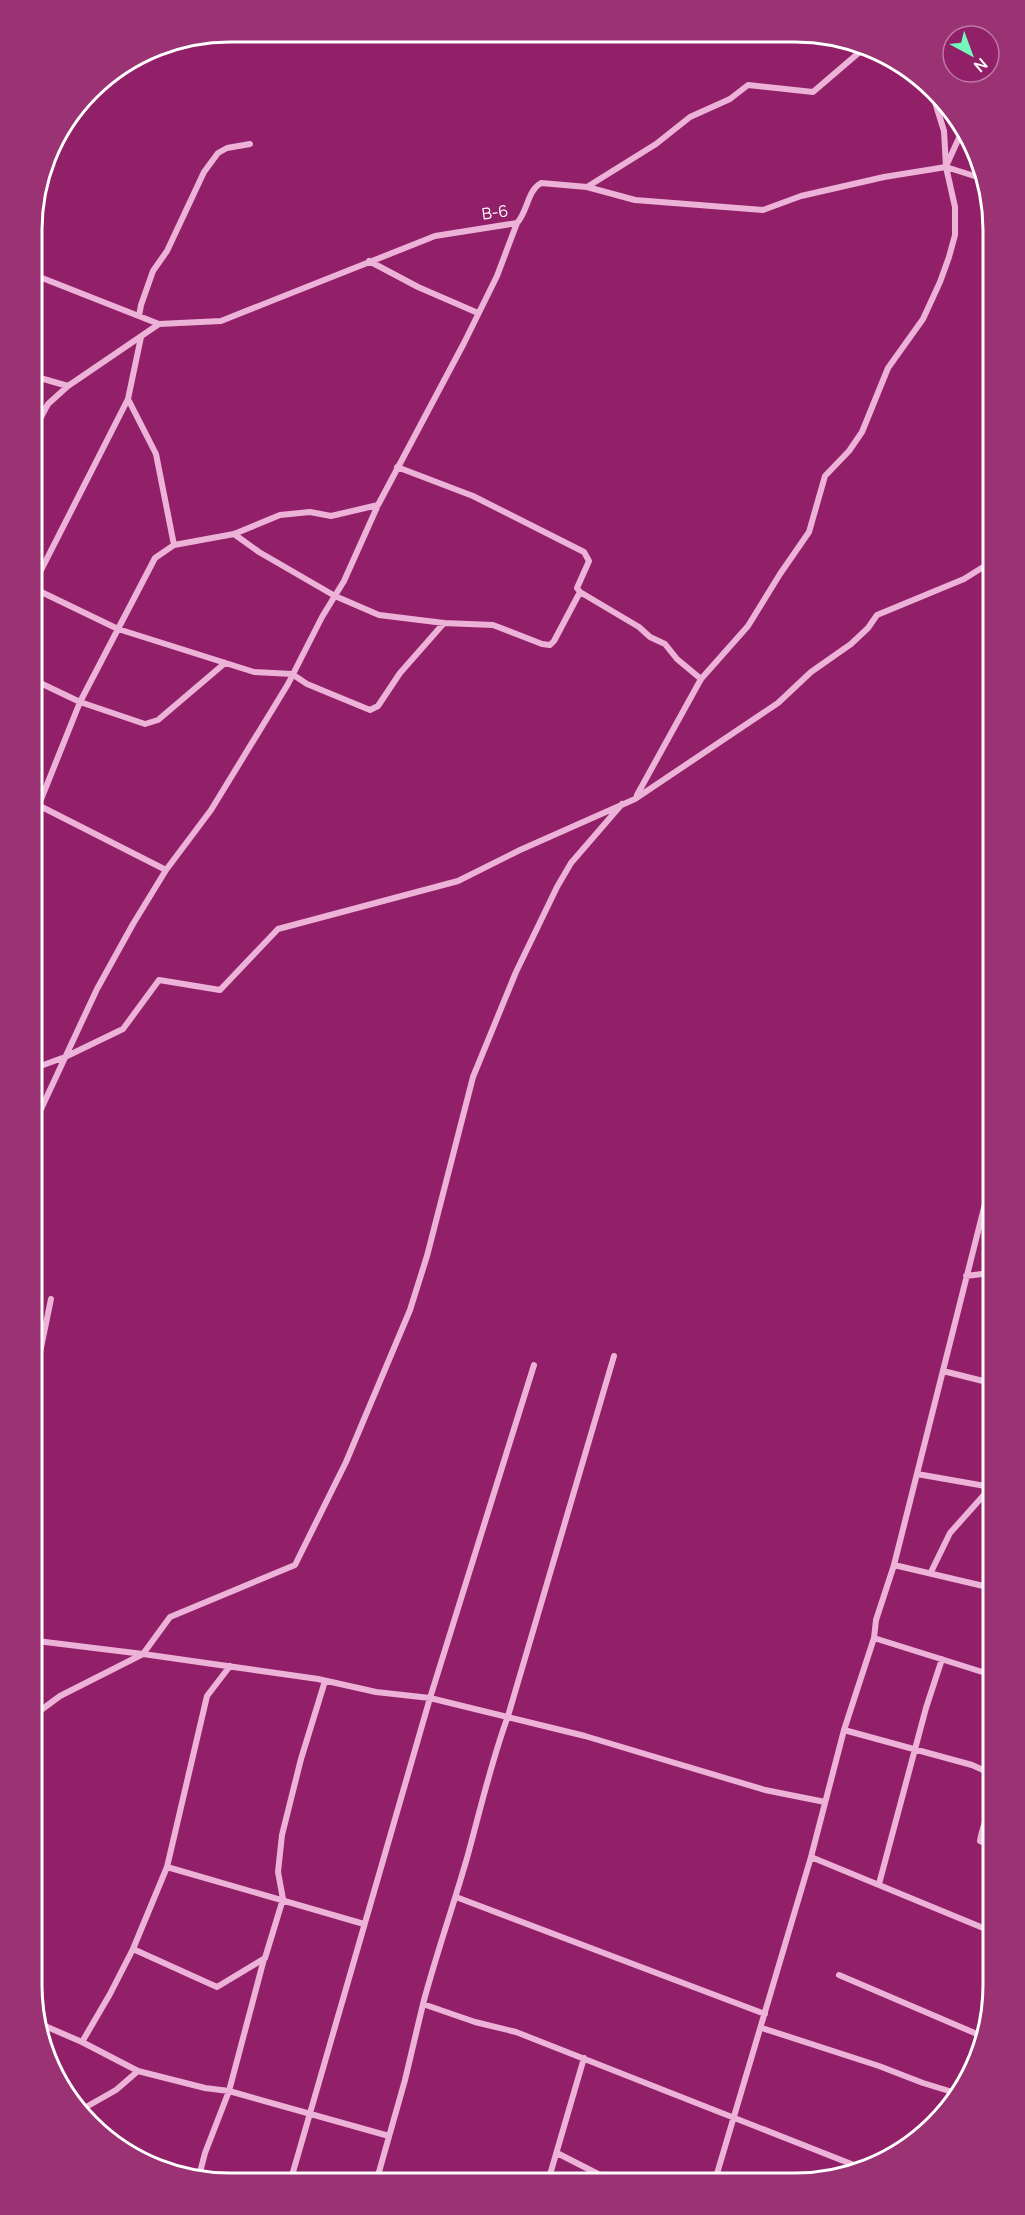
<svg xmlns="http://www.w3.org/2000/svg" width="1025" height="2215" font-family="Manrope,sans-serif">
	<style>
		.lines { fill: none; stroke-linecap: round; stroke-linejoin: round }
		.street { stroke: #edb2d8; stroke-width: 6 }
		.labels { text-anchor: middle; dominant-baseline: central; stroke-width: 4.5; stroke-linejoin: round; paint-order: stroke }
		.street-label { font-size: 16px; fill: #fff; stroke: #922068 }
		.rim { fill: none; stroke: #fff; stroke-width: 3 }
	</style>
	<rect width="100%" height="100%" fill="#922068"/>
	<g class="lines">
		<path class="street" d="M947 164 964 127
			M587 187 656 144 690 117 730 99 748 85 813 92 862 50
			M369 261 418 287 478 313
			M32 274 159 324
			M139 316 141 305 153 271 167 251 204 172 218 153 227 148 250 144
			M141 337 128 399 156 454 174 545
			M33 376 68 386
			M33 432 48 404 68 386 159 324 221 321 435 236 517 223C528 211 527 191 541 183L587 187 635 200 763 210 801 196 884 177 946 167 987 180
			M397 467 473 496 584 552 589 561 577 588 580 592 639 627 650 637 665 644 677 659 701 679
			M234 534 259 552 335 596 379 615 444 623 493 625 542 644 550 645 554 641 580 592
			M33 586 128 399
			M33 588 118 629 254 672 292 674 307 684 370 710 378 706 400 673 444 623
			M34 680 80 702 145 724 158 720 225 663
			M637 795 701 679 748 626 780 574 809 532 825 476 849 451 862 432 888 368 923 319 940 282 949 257 955 235V207L946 167 944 131 930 86
			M34 803 166 870
			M34 817 80 702 155 558 174 545 234 534 280 515 310 512 331 516 378 505
			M35 1068 65 1057 123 1029 159 980 220 990 278 929 458 881 520 850 635 799 778 703 811 672 851 644 868 628 877 615 964 579 988 564
			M35 1122 97 989 133 924 166 870 211 810 288 684 322 617 344 581 378 505 464 343 497 276 517 223
			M966 1276 990 1273
			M943 1371 991 1383
			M36 1372 51 1299
			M917 1474 991 1487
			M894 1565 992 1588
			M931 1572 950 1533 991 1487
			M874 1638 992 1675
			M37 1641 143 1654 318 1679 376 1692 430 1698 585 1736 765 1790 825 1802
			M325 1681 301 1759 282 1835 278 1872 283 1899 265 1958 217 1987 133 1949 110 1994 82 2042 138 2071 205 2088 229 2091 389 2136
			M37 1713 60 1696 143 1654 170 1617 295 1565 346 1462 410 1310 427 1256 473 1077 516 972 557 887 571 863 622 804
			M844 1730 972 1765 992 1774
			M992 1800C989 1809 981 1833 980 1841L993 1847
			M811 1857 993 1932
			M167 1867 364 1924
			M879 1884 926 1708 942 1659
			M456 1897 765 2014
			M133 1949 167 1867 207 1696 230 1666
			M839 1975 984 2037
			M423 2004C436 1955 453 1907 467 1858 480 1811 491 1762 508 1716L614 1356
			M38 2023 82 2042
			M762 2028 879 2066 923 2083 959 2094
			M79 2111 116 2090 138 2071
			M557 2153 606 2178
			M716 2177 811 1857 844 1730 874 1638 876 1620 894 1565 990 1184
			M549 2178 584 2058
			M291 2179 430 1698 534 1365
			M377 2179 405 2080 423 2004 475 2022 516 2032 864 2169
			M198 2180 205 2153 229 2091 264 1959"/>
	</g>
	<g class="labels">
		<g class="street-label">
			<text transform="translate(495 212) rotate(-8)">B-6</text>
		</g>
	</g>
	<path d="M0 0H1025V2215H0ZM230 42H795A188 188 0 0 1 983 230V1985A188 188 0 0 1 795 2173H230A188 188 0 0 1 42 1985V230A188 188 0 0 1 230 42Z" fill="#9b3274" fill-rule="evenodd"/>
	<path class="rim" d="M230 42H795A188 188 0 0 1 983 230V1985A188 188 0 0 1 795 2173H230A188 188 0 0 1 42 1985V230A188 188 0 0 1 230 42Z"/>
	<g transform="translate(971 54) rotate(139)"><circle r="28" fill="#922068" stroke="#be79a4" stroke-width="1.5"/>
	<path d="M0-4.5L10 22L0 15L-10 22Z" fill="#73faba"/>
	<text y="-9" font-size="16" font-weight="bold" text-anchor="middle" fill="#ffffff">N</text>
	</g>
</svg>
